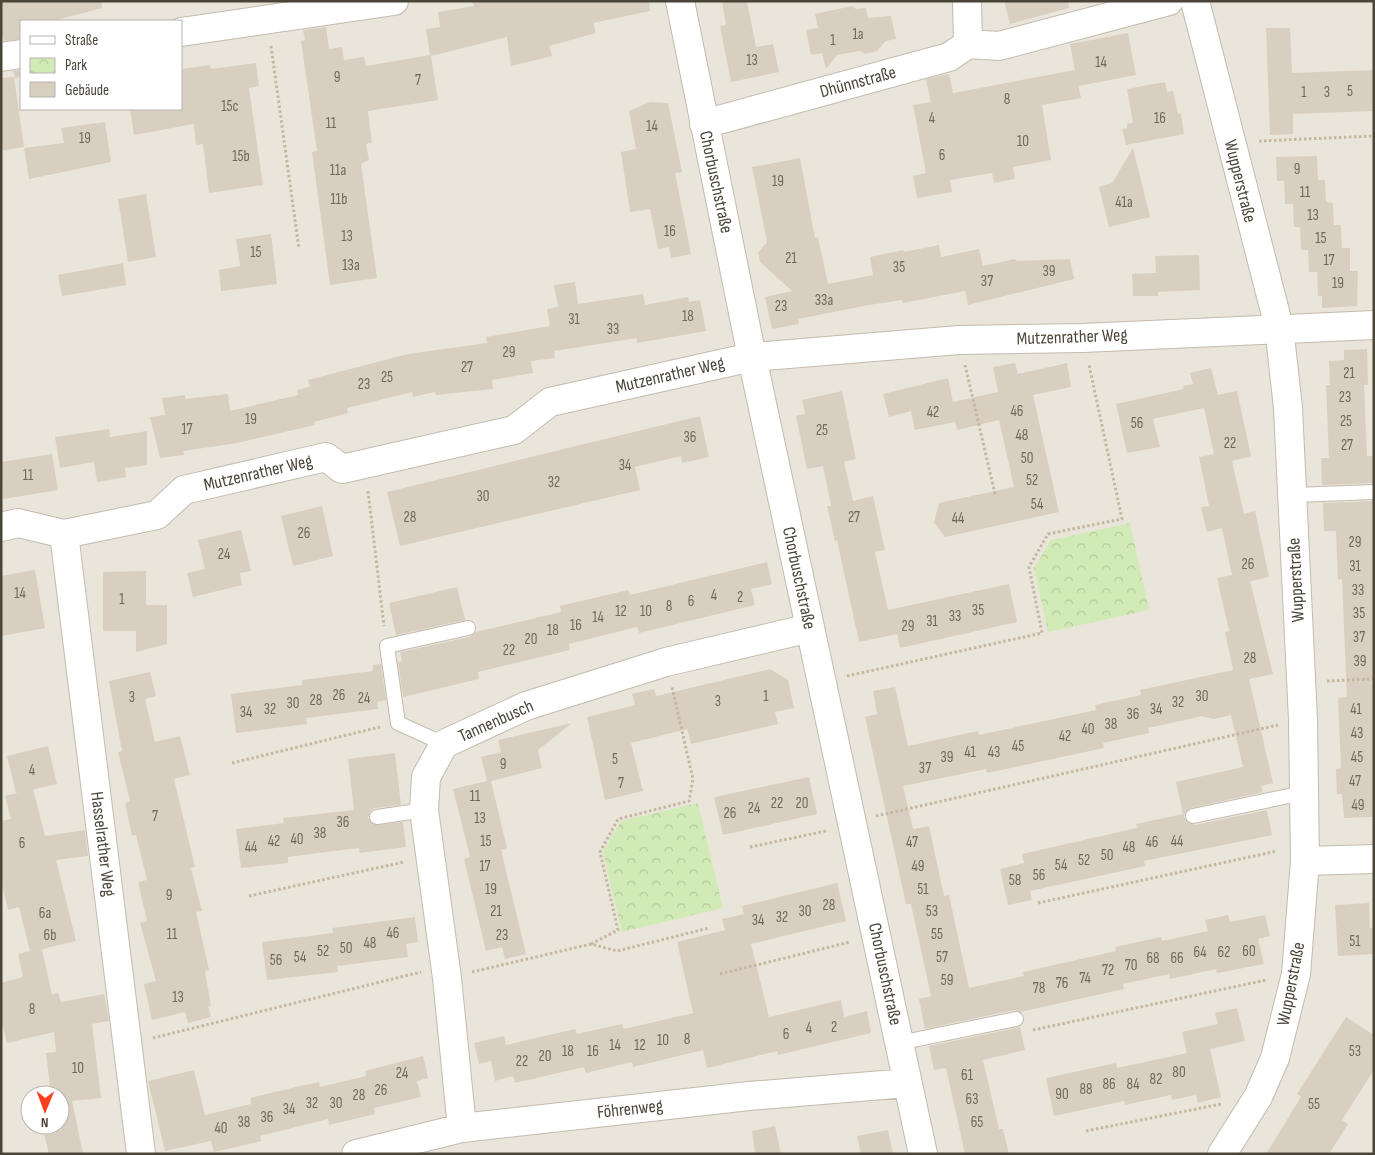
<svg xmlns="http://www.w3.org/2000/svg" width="1375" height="1155" font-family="'Sofia Sans Condensed',sans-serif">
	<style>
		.residential { fill: #eae5da; fill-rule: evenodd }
		.park { fill: url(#park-crowns) }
		.building { fill: #d8cfc1 }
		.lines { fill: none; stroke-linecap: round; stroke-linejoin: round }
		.lane-casing { stroke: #c2bbae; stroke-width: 16 }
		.street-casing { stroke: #c2bbae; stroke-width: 30 }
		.path { stroke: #c4b79f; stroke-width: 3; stroke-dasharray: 2.5 2.5; stroke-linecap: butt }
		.lane { stroke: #fff; stroke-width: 14 }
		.street { stroke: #fff; stroke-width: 28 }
		.labels { text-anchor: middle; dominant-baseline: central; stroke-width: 4.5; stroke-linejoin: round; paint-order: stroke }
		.number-label { font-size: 15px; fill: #6e675b }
		.street-label { font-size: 18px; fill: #4b4439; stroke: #fff }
	</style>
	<defs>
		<pattern id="park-crowns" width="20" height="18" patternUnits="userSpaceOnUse" patternTransform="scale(1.25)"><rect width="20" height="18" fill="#d2eab5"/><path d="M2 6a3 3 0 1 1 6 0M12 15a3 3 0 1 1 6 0" fill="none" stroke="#b6ca9c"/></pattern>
	</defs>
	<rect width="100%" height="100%" fill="#f6f3ec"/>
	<path class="residential" d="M1 1H1374V1154H1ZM21 21H181V109H21ZM30 1095H60V1125H30Z"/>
	<path class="park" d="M1130 523 1149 610 1048 632 1034 568 1051 540Z
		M698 803 723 908 622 932 603 852 621 821Z"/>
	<path class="building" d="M1 1H101L102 8 53 21H21V39L4 41 1 29Z
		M472 1H649L650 11 593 23 596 33 549 46 552 56 511 66 507 37 431 56 438 100 368 111 372 143 366 144 369 160 361 164 377 278 330 285 312 152 317 151 301 41 305 40 303 30 326 27 329 49 342 47 344 60 364 57 366 66 430 55 426 29 440 27 438 12 474 6Z
		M722 1H747L756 47 773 44 779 72 731 82 720 26 726 25Z
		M1004 1H1068L1069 8 1010 24Z
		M852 6 856 9 866 8 868 18 891 16 896 39 886 41 877 51 865 54 860 51 837 55 826 69 822 53 811 55 806 30 818 28 815 14Z
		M1266 28H1290L1292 73 1374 70V111L1293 114V134L1270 135Z
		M1128 33 1136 75 1078 86 1070 44Z
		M256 63 259 86 249 88 263 185 209 193 203 144 196 145 194 124 134 135 130 109H181V69L210 65 211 69Z
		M21 70V77L15 78 13 71Z
		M1075 70 1081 98 1042 105 1051 160 1013 167 1015 179 994 183 992 173 950 180 952 192 917 198 913 176 926 173 913 105 931 102 926 79 949 74 953 93Z
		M14 77 24 147 1 151V78Z
		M1165 82 1167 92 1173 91 1178 114 1181 113 1184 134 1126 145 1122 129 1127 128V124L1133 123 1127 89Z
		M650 102 668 103 682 172 675 173 691 254 671 258 669 247 658 249 650 209 630 212 621 152 636 149 629 111Z
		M105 122 111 162 29 179 24 148 64 143 61 128Z
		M1133 148 1150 217 1109 227 1099 187 1112 183Z
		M1317 156 1318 180H1325L1326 202 1333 203 1334 225H1341L1342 248H1350V271H1358L1357 306 1322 308V296H1318L1317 272H1309L1308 250H1301L1300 227H1294L1293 204H1285L1284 181H1277L1276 157Z
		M800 158 815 238 818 237 828 284 873 275 870 257 903 250 904 252 939 245 941 257 979 249 983 266 1015 259 1016 261 1070 259 1074 279 968 305 965 291 903 303 902 300 869 305 798 319 799 324 772 329 765 297 792 291 760 262 758 253 767 242 752 167Z
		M146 194 156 257 128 262 118 199Z
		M271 234 277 284 221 291 219 270 240 266 236 239Z
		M1199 255 1200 290 1158 292V296H1133L1132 274 1156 273 1155 256Z
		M123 263 126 285 62 296 58 275Z
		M575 282 578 304 643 294 645 305 688 297 689 302 700 300 706 331 637 343V338L554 351 555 358 531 361 533 373 492 380 493 389 436 395 435 392 413 397 412 392 347 408 348 413 314 422 315 425 237 443 183 451 184 455 160 458 150 417 165 415 162 398 185 395V399L228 394 230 411 298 395 297 390 310 387 308 380 408 354 487 343 486 337 550 326 547 309 558 307 554 285Z
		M1367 349 1368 385H1364L1367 456H1374V483L1322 485 1321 458H1329L1326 385H1330L1329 361 1344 360V350Z
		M1015 363 1018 374 1067 363 1071 387 1033 395 1059 512 945 537 934 522 939 503 1014 487 999 420 957 430 955 422 915 430 911 411 889 417 883 394 948 378 953 402 998 392 993 367Z
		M1211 368 1218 395 1237 391 1251 456 1232 461 1244 514 1255 511 1269 577 1250 581 1273 674 1249 679 1273 783 1261 786 1263 792 1191 808 1185 813 1184 817 1187 822 1195 825 1267 810 1272 835 1144 861 1145 866 1030 891 1032 900 1008 905 1000 869 1024 863 1022 854 1137 828 1136 824 1183 814 1176 782 1243 767 1231 715 1214 719 1201 716 1194 718 1148 728 1149 733 1103 743 1104 748 987 773 986 769 903 786 913 829 929 826 944 896 949 895 969 988 1024 976 1023 972 1116 951 1115 947 1161 937 1162 941 1208 931 1205 920 1228 915 1230 922 1265 915 1270 936 1258 939 1264 964 1217 973 1216 969 1170 979 1169 974 1123 984 1124 989 1020 1012 1014 1010 925 1029 919 999 931 996 911 904H906L865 717 877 714 873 691 895 687 908 746 978 731 979 735 1096 710 1095 705 1141 695 1140 690 1233 670 1225 632 1229 631 1217 578 1232 575 1222 528 1207 532 1201 507 1209 506 1199 457 1214 454 1204 408 1153 419 1160 447 1127 453 1116 404 1184 389 1183 386 1193 384 1190 373Z
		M842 391 856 459 844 462 853 501 873 496 885 550 875 552 888 610 1009 584 1017 622 900 648 897 634 859 642 837 540 835 541 827 506H831L823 466 807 469 796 416 805 414 802 400Z
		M700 416 709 457 682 463 681 456 635 467 640 490 400 546 387 492Z
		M109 429 110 437 147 431V465L125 468 126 477 97 482 94 462 60 468 55 437Z
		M52 454 58 490 3 499 1 462Z
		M1374 501V817L1344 818 1342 794H1337L1336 769 1341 768 1338 698 1347 697 1342 579 1338 580 1336 531H1324L1323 503Z
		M322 506 333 556 293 566 281 516Z
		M241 530 251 571 240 573 242 585 193 597 187 573 205 569 198 540Z
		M767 562 772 584 751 589 755 605 639 633 637 627 569 644 570 650 478 672 479 679 403 697 398 662 402 661 400 652 470 637 476 632 561 612 560 606 628 590 630 595Z
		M35 570 45 628 1 636V576Z
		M146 571V605H167V644L136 652V631H103V572Z
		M457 587 465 620 396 635 389 603Z
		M381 664 386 700 377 702 378 709 306 718 307 724 236 733 231 694 302 685V680L373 671V665Z
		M770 669 788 680 794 708 775 712 778 724 691 744 687 729 631 743 643 791 605 800 587 717 635 705 632 694 654 689 656 696Z
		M150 672 156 696 145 699 155 742 180 736 190 775 174 779 195 867 191 868 202 911 196 912 209 970 205 971 211 1006H208L211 1017 188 1023 185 1012 152 1020 144 984 156 981 140 923 147 921 138 882 147 880 136 835 132 836 125 803 130 801 118 752 122 751 109 681Z
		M572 723 538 750 542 768 491 781 507 848 501 850 526 954 505 959 502 947 486 951 464 859 470 857 453 789 487 781 481 757 501 752 498 740Z
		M48 746 57 784 16 793 7 756Z
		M395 753 401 805 375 808 371 810 368 818 374 825 403 822 406 847 360 853 359 848 334 851 288 857V863L241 868 236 829 284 823 283 818 354 810 348 759Z
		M809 777 817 814 723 835 714 797Z
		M33 789 45 836 85 830 88 856 56 860 76 941 42 949 52 995 58 993 61 1002 104 994 109 1021 92 1024 101 1098 72 1101 83 1154H49L42 1125H60V1095H51L46 1053 56 1052 54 1032 7 1043 1 1019V983L23 977 18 954 30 951 19 907 8 910 1 881V821L11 819 5 796Z
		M837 883 846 921 751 944 769 1017 841 1000 844 1017 867 1011 871 1033 778 1055 777 1051 707 1068 703 1050 633 1067 632 1062 586 1073 584 1067 515 1083 513 1076 495 1081 491 1061 479 1064 474 1043 504 1036 506 1045 575 1029 577 1034 622 1024 624 1029 693 1013 677 942 725 930 722 919 744 914 742 906Z
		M1369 903 1370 928H1374V954L1338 956 1335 905Z
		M415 917 418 942 406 944 408 957 337 966 338 972 267 980 262 942 333 933 332 928Z
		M1237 1008 1245 1041 1210 1049 1221 1097 1198 1103 1196 1095 1172 1100 1171 1095 1125 1105 1124 1101 1054 1116 1046 1078 1116 1063 1117 1068 1187 1053 1182 1032 1218 1024 1215 1013Z
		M1346 1017 1374 1035V1070L1342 1120 1348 1124 1329 1154H1266L1301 1097 1297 1094Z
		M1020 1027 1025 1050 983 1060 999 1129H1003L1009 1154H965L946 1068 934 1070 929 1046Z
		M423 1056 428 1078 417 1081 421 1097 374 1108 375 1114 329 1125 328 1119 260 1136 261 1141 214 1152 211 1141 165 1151 148 1081 194 1070 205 1115 251 1104 250 1098 296 1087 319 1082 320 1087 366 1076 365 1071Z
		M775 1126 781 1154H755L752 1131Z
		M888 1130 893 1154H861L857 1136Z"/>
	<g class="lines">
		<g class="lane-casing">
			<path id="lane" d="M1293 495 1374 492
				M444 744 398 723 387 646 468 628
				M1193 816 1303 793
				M377 817 424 810
				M899 1043 1016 1019"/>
		</g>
		<g class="street-casing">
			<path id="street" d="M680 1 752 357 923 1154
				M967 1 968 44
				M1195 1 1279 327 1288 408 1303 720 1305 861 1296 974 1275 1058 1258 1097 1222 1154
				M181 32 394 1
				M968 44 999 46 1169 1
				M1 57 21 54
				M704 124 949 57 968 44
				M1 527 18 523 64 534 157 515 184 490 326 457 342 469 514 430 550 402 752 357 959 340 1083 338 1374 325
				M64 534 141 1154
				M1305 861 1374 859
				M462 1128 447 978 424 810 426 777 444 744 526 706 666 662 810 628
				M356 1154 462 1128 749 1096 907 1083"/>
		</g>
		<path class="path" d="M271 46 299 249
			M1259 141 1374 136
			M965 365 995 494
			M368 491 384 626
			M847 676 1042 633 1029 567 1048 534 1122 519 1089 365
			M1327 681 1374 679
			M232 763 380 727
			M876 816 1278 725
			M750 847 826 831
			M249 896 404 862
			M1038 903 1277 851
			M591 944 618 930 600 852 618 819 689 801 693 779 672 687
			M472 972 591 944 617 951 709 928
			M720 974 850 942
			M1033 1030 1266 980
			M153 1038 421 972
			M1086 1131 1221 1104"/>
		<use href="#lane" class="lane"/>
		<use href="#street" class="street"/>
	</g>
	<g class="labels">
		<g class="number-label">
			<text x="858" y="34">1a</text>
			<text x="833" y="40">1</text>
			<text x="752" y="60">13</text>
			<text x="1101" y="62">14</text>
			<text x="337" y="77">9</text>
			<text x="418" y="80">7</text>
			<text x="1350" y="91">5</text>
			<text x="1304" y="92">1</text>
			<text x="1327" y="92">3</text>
			<text x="1007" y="99">8</text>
			<text x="230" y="106">15c</text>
			<text x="932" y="118">4</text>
			<text x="1160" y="118">16</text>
			<text x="331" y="123">11</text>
			<text x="652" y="126">14</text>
			<text x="85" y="138">19</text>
			<text x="1023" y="141">10</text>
			<text x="942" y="155">6</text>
			<text x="241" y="156">15b</text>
			<text x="1297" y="169">9</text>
			<text x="338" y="170">11a</text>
			<text x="778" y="181">19</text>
			<text x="1305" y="192">11</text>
			<text x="339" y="199">11b</text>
			<text x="1124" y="202">41a</text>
			<text x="1313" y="215">13</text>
			<text x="670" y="231">16</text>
			<text x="347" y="236">13</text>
			<text x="1321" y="238">15</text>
			<text x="256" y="252">15</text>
			<text x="791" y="258">21</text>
			<text x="1329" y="260">17</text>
			<text x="351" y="265">13a</text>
			<text x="899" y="267">35</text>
			<text x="1049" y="271">39</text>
			<text x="987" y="281">37</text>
			<text x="1338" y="283">19</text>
			<text x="824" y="300">33a</text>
			<text x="781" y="306">23</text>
			<text x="688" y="316">18</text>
			<text x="574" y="319">31</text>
			<text x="613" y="329">33</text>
			<text x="509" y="352">29</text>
			<text x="467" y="367">27</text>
			<text x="1349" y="373">21</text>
			<text x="387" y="377">25</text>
			<text x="364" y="384">23</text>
			<text x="1345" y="397">23</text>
			<text x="1017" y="411">46</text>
			<text x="933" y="412">42</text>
			<text x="251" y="419">19</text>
			<text x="1346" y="421">25</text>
			<text x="1137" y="423">56</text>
			<text x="187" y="429">17</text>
			<text x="822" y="430">25</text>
			<text x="1022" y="435">48</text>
			<text x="690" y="437">36</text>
			<text x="1230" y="443">22</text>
			<text x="1347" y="445">27</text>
			<text x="1027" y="458">50</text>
			<text x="625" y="465">34</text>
			<text x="28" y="475">11</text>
			<text x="1032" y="480">52</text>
			<text x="554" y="482">32</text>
			<text x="483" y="496">30</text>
			<text x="1037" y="504">54</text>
			<text x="410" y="517">28</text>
			<text x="854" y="517">27</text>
			<text x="958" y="518">44</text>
			<text x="304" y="533">26</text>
			<text x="1355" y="542">29</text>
			<text x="224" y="554">24</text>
			<text x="1248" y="564">26</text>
			<text x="1355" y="566">31</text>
			<text x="1358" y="590">33</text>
			<text x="20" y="593">14</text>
			<text x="714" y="595">4</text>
			<text x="740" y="597">2</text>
			<text x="122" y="599">1</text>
			<text x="691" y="601">6</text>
			<text x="669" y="606">8</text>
			<text x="978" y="610">35</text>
			<text x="621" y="611">12</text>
			<text x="646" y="611">10</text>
			<text x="1359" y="613">35</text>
			<text x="955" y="616">33</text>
			<text x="598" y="617">14</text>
			<text x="932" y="621">31</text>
			<text x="576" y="625">16</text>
			<text x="908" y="626">29</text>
			<text x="553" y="630">18</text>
			<text x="1359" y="637">37</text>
			<text x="531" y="639">20</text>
			<text x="509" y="650">22</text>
			<text x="1250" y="658">28</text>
			<text x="1360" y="661">39</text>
			<text x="339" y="695">26</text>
			<text x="766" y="696">1</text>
			<text x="1202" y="696">30</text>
			<text x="132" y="697">3</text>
			<text x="364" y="698">24</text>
			<text x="316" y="700">28</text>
			<text x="718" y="701">3</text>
			<text x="1178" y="702">32</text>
			<text x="293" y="703">30</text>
			<text x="270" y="709">32</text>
			<text x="1156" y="709">34</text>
			<text x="1356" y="709">41</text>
			<text x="246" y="712">34</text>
			<text x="1133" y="714">36</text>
			<text x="1111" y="724">38</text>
			<text x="1088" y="729">40</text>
			<text x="1357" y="733">43</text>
			<text x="1065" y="736">42</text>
			<text x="1018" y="746">45</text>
			<text x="970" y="752">41</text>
			<text x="994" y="752">43</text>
			<text x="947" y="757">39</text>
			<text x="1357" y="757">45</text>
			<text x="615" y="759">5</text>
			<text x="503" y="764">9</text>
			<text x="925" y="768">37</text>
			<text x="32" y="770">4</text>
			<text x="1355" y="781">47</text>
			<text x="621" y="783">7</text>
			<text x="475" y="796">11</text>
			<text x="777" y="803">22</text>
			<text x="802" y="803">20</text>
			<text x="1358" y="805">49</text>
			<text x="754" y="808">24</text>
			<text x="730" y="813">26</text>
			<text x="155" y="816">7</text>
			<text x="480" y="818">13</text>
			<text x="343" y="822">36</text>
			<text x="320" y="833">38</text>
			<text x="297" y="839">40</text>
			<text x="274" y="841">42</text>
			<text x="486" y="841">15</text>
			<text x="1177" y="841">44</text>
			<text x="912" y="842">47</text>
			<text x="1152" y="842">46</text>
			<text x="22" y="843">6</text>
			<text x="251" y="847">44</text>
			<text x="1129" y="847">48</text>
			<text x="1107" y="855">50</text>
			<text x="1084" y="860">52</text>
			<text x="1061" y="865">54</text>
			<text x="485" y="866">17</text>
			<text x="918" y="866">49</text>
			<text x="1039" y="875">56</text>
			<text x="1015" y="880">58</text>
			<text x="491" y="889">19</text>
			<text x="923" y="889">51</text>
			<text x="169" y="895">9</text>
			<text x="829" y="905">28</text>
			<text x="496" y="911">21</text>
			<text x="805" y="911">30</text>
			<text x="932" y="911">53</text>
			<text x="45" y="913">6a</text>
			<text x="782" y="917">32</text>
			<text x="758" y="920">34</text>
			<text x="393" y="933">46</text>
			<text x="172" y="934">11</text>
			<text x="937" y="934">55</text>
			<text x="50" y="935">6b</text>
			<text x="502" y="935">23</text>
			<text x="1355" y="941">51</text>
			<text x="370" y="943">48</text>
			<text x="346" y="948">50</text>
			<text x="323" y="951">52</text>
			<text x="1249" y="951">60</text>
			<text x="1200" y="952">64</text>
			<text x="1224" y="952">62</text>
			<text x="300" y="957">54</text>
			<text x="942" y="957">57</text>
			<text x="1153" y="958">68</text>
			<text x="1177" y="958">66</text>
			<text x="276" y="960">56</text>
			<text x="1131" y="965">70</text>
			<text x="1108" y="970">72</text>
			<text x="1085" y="978">74</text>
			<text x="947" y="980">59</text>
			<text x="1062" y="983">76</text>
			<text x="1039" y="988">78</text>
			<text x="178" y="997">13</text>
			<text x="32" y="1009">8</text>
			<text x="834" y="1027">2</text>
			<text x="809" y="1028">4</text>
			<text x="786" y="1034">6</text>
			<text x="687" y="1039">8</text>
			<text x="663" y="1040">10</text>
			<text x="615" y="1045">14</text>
			<text x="640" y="1045">12</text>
			<text x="568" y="1051">18</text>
			<text x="593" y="1051">16</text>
			<text x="1355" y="1051">53</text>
			<text x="545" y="1056">20</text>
			<text x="522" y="1061">22</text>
			<text x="78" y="1068">10</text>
			<text x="1179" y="1072">80</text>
			<text x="402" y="1073">24</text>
			<text x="967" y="1075">61</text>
			<text x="1156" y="1079">82</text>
			<text x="1109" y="1084">86</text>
			<text x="1133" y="1084">84</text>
			<text x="1086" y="1089">88</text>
			<text x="381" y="1090">26</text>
			<text x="1062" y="1094">90</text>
			<text x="359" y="1095">28</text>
			<text x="972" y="1099">63</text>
			<text x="312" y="1103">32</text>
			<text x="336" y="1103">30</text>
			<text x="1314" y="1104">55</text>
			<text x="289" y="1109">34</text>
			<text x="267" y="1117">36</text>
			<text x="244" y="1122">38</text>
			<text x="977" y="1122">65</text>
			<text x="221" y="1128">40</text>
		</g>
		<g class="street-label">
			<text transform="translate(858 82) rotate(-15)">Dhünnstraße</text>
			<text transform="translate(1240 181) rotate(76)">Wupperstraße</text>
			<text transform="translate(716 182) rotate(78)">Chorbuschstraße</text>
			<text transform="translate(1072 337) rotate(-2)">Mutzenrather Weg</text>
			<text transform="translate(670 375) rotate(-13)">Mutzenrather Weg</text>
			<text transform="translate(258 473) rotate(-13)">Mutzenrather Weg</text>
			<text transform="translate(799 578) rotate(78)">Chorbuschstraße</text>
			<text transform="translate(1296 580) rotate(-93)">Wupperstraße</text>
			<text transform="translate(496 721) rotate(-24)">Tannenbusch</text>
			<text transform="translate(103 844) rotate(83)">Hasselrather Weg</text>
			<text transform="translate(885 974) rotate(78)">Chorbuschstraße</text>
			<text transform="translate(1291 984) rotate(-79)">Wupperstraße</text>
			<text transform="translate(630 1109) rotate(-6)">Föhrenweg</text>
		</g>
	</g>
	<rect width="1375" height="1155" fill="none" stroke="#4b4439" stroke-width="5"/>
	<rect x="20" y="20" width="162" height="90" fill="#ffffff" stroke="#b7b4b0"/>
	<rect x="30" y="36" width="25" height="8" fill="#ffffff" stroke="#b7b4b0"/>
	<text x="65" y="45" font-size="15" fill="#4b4439">Straße</text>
	<rect x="30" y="58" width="25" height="15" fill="url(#park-crowns)" stroke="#b7b4b0"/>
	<text x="65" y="70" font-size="15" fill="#4b4439">Park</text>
	<rect x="30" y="82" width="25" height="15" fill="#d8cfc1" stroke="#b7b4b0"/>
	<text x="65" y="95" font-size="15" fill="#4b4439">Gebäude</text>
	<g transform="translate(45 1110) rotate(181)"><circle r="24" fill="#ffffff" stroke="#b7b4b0"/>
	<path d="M0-4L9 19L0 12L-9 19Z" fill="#fc3f1d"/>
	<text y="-8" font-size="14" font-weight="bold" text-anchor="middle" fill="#4b4439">N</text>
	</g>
</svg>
